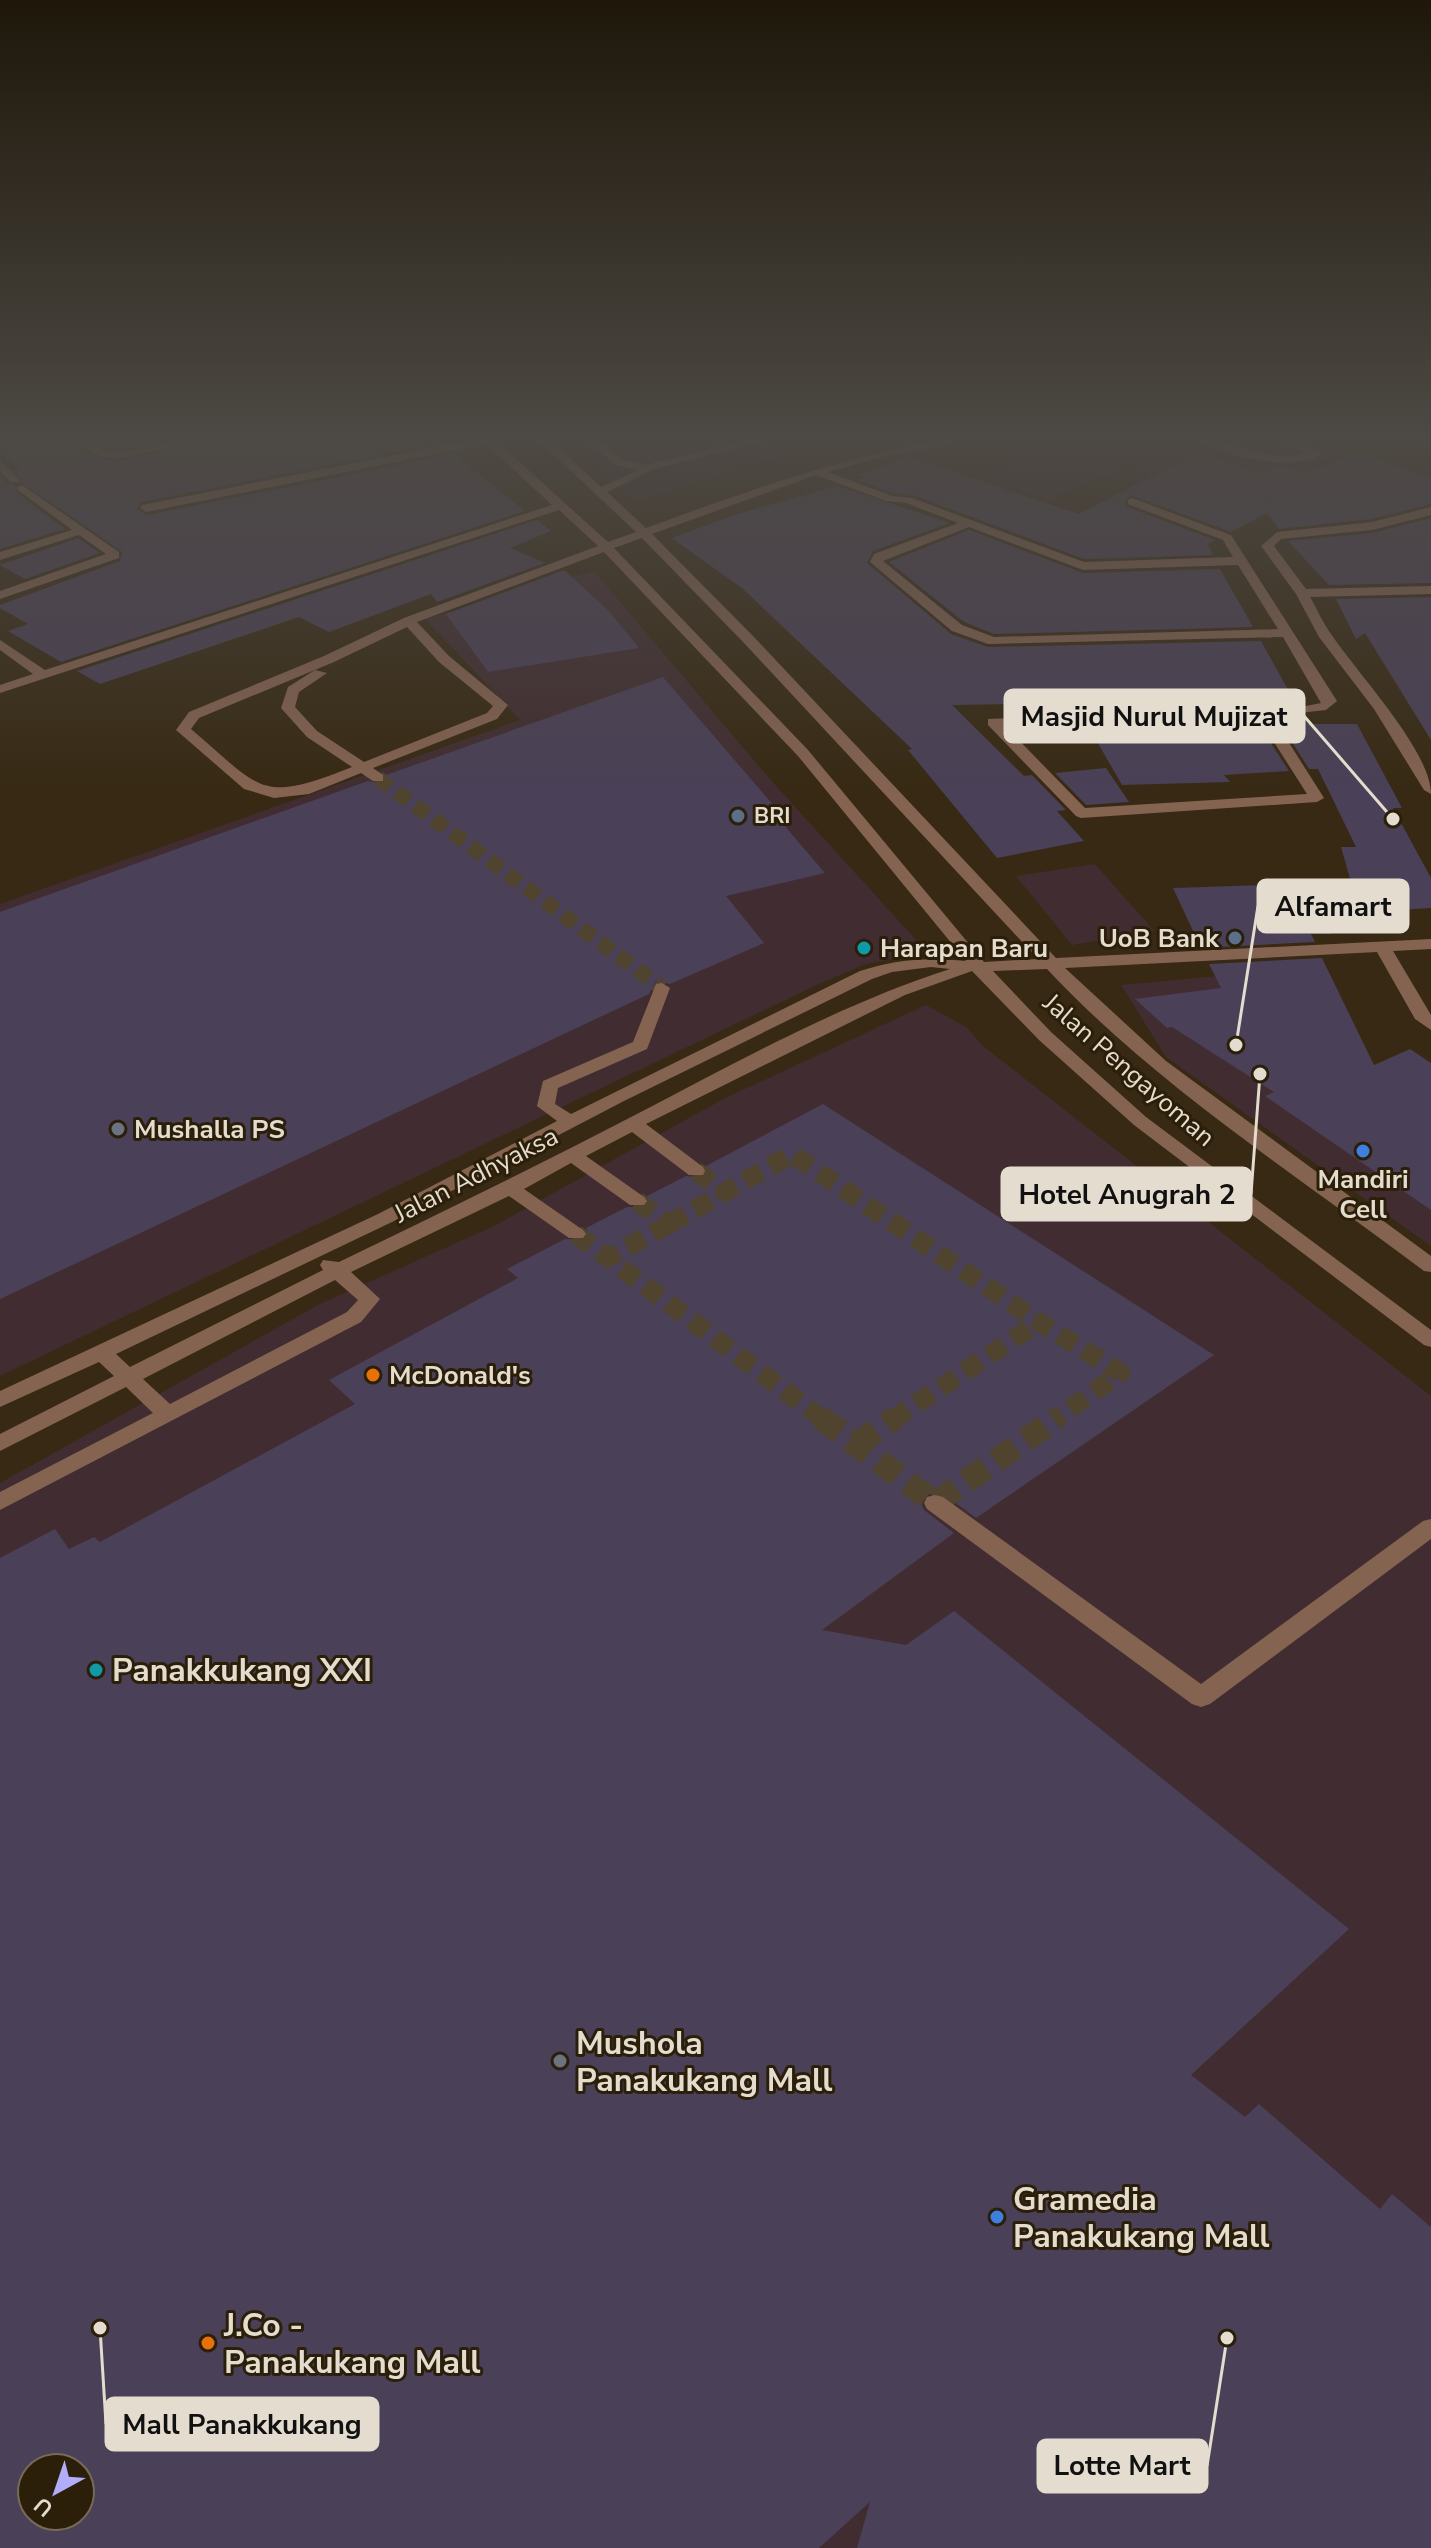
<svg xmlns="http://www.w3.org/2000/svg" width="1431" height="2548" font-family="'Nunito Sans',sans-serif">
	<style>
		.commercial { fill: #412d31; fill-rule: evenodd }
		.building { fill: #4a4057; fill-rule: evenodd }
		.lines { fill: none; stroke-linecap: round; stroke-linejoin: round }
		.minor-tunnel-far2 { stroke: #51442f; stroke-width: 15; stroke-dasharray: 15 8; stroke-linecap: butt }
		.minor-tunnel-far1 { stroke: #51442f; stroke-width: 19; stroke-dasharray: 19 10; stroke-linecap: butt }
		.minor-tunnel { stroke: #51442f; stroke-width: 24; stroke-dasharray: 24 12; stroke-linecap: butt }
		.minor { fill: #856351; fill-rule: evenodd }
		.service-dot { fill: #5c6f8a; stroke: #2c1f09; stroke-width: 3 }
		.culture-dot { fill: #0f9aa8; stroke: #2c1f09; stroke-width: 3 }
		.worship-dot { fill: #6b7280; stroke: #2c1f09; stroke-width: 3 }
		.shop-dot { fill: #3f7fe0; stroke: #2c1f09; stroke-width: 3 }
		.food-dot { fill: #e8710a; stroke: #2c1f09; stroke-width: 3 }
		.labels { text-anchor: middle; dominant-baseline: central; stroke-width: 6; stroke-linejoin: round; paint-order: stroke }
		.far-poi-label { font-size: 22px; font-weight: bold; fill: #e4dccf; stroke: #2c1f09; text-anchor: start }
		.poi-label { font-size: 26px; font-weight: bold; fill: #e4dccf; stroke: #2c1f09; text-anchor: start }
		.street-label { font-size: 26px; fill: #e4dccf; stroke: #2c1f09 }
		.near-poi-label { font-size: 32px; font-weight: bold; fill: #e4dccf; stroke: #2c1f09; text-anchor: start }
		.leader { fill: none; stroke: #e4dccf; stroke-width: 3 }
		.callout-dot { fill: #e4dccf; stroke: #2c1f09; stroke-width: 3 }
		.callout { fill: #e4dccf; stroke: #e4dccf; stroke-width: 3 }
		.callout-label { font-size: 28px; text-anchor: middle; font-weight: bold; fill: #111 }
	</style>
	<rect width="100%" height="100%" fill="#372913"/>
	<path class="commercial" d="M565 438H918L888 445 823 442 636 502Z
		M960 438H1368L1270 489 1229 504 1126 468 1048 499 980 475 1019 460Z
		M594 571 768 777 927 952 866 964 821 983 0 1376V904L520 720 425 619Z
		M1095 864 1154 931 1072 945 1016 876Z
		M1283 970 1301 1021 1431 1119V1246L1166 1057 1121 985Z
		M926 1005 966 1027 983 1046 1431 1396V2548H0V1483L318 1305 494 1226 725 1098ZM32 2468H80V2516H32Z"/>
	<path class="building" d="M0 438H76L90 456 115 462 224 438H422L431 445 141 502 137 509 147 515 454 454 525 511 61 662 8 631 28 624 0 608V605L120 561 122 552 21 482 15 471 20 470 0 452Z
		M94 438H178L114 450 102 446Z
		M1198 453 1262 474 1280 465 1304 473 1360 453 1431 478V504L1371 519 1279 529 1267 513 1231 532 1131 495 1125 500 1127 507 1215 540 1208 544 1213 555 1084 559 913 495 893 493 858 480 867 478 859 474 909 457 1079 514Z
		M0 475 8 484 15 485 16 492 65 529 0 549Z
		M837 486 950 523 873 551 867 563 951 634 988 647 1261 641 1296 704 1081 712 1076 703 952 705 1024 776 1032 775 1066 810 1057 811 1084 841 997 858 908 750 912 749 742 588 672 538 734 515Z
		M1431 518V583L1329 585 1288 541 1372 533Z
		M537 520 551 531 510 548 545 563 437 602 431 594 329 632 299 617 100 684 77 671Z
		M969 530 1083 573 1220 569 1253 627 994 634 964 622 889 562Z
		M78 538 100 553 25 579 0 565Z
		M564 570 608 610 639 648 488 672 446 614Z
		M1431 597V740L1365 633 1356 639 1336 599Z
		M663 677 775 807 772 808 789 831 825 873 726 896 764 943 670 984 656 981 649 994 0 1299V912L368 781 383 784 386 775Z
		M1303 716 1308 724H1357L1402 808H1393L1431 878V908L1320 915 1331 934H1311L1315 942 1201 948 1173 888 1351 882 1341 847H1356L1318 769H1309L1277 718Z
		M1256 720 1289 771 1224 775 1230 782 1122 785 1088 726Z
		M1106 768 1129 802 1086 805 1055 773Z
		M1322 958 1374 1065 1410 1049 1431 1063V1210L1265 1096 1274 1092 1172 1027 1167 1028 1135 999 1221 988 1209 964Z
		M823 1104 1214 1355 976 1518 944 1494H926L921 1502 924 1510 954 1533 822 1630 906 1645 954 1611 1349 1929 1191 2075 1245 2117 1259 2104 1380 2209 1392 2194 1431 2227V2548H857L870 2502 819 2548H0V1558L55 1529 69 1549 94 1537 100 1542 355 1404 329 1380 518 1278 507 1269 565 1239 585 1240 589 1234 586 1228 627 1207H646L650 1201 647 1196 686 1176 703 1178 708 1172 706 1166ZM32 2468H80V2516H32Z"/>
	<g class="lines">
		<path class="minor-tunnel-far2" d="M378 778 662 988"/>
		<path class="minor-tunnel-far1" d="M696 1171 725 1192
			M637 1201 669 1224
			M669 1224 608 1258 824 1420
			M669 1224 792 1154 1039 1322 1121 1373 1054 1420
			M576 1234 608 1258
			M892 1420 1039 1322"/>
		<path class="minor-tunnel" d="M821 1418 935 1503 1057 1418
			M856 1444 895 1418"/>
		<path class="minor" d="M79 438H90L100 449 114 453 196 438H221L114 459 92 454Z
			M480 438H493L608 542 636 532 536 438H548L601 487 639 470 616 465 584 438H596L624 460 645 465 756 438H776L654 469 607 492 646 528C746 491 842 457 948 439L952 440V444L884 456 828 472 892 496 912 498 1084 562 1233 557 1223 540 1128 504V500L1132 498 1231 535 1337 701 1326 710 1272 716 1324 798 1317 802 1081 818 1076 816 988 725V719L1301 707 1321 703 1283 637 988 644 952 631 870 562 874 554 958 523 906 503 886 501 816 475 652 534 754 637 1056 958 1431 939V949L1393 951 1431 1015V1030L1415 1019 1377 952 1065 968 1166 1061 1431 1256V1272L1424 1271C1298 1176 1154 1084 1047 969L993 971 1051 1032 1146 1117 1431 1330V1347L1424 1345 1134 1125 1039 1040 972 971 905 995 646 1124 703 1167 705 1171 703 1175H689L632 1132 586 1156 644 1197 647 1201 644 1205H630L571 1163 524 1189 583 1230 586 1234 583 1238H569L509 1196 351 1272 380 1299 361 1322 0 1510V1492L153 1413 126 1387 0 1451V1434L114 1376 99 1362 0 1407V1391L378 1214 557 1121 537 1106 543 1081 633 1042 656 984 662 983 670 988 647 1049 558 1088 555 1104 571 1114 860 971C896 959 928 957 966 961L798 756 604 552 417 622 449 656 508 705 497 719 373 768 383 775V781H373L361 773 309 794 274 798 244 789 176 730 189 712 324 656 404 618 598 546 559 510 0 693V685L33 674 0 650V640L45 670 552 505 486 444 146 512 140 508 142 505ZM969 527 1083 570 1238 565 1278 629 994 637 962 625 883 561ZM642 538 744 643 1038 959 984 962 808 750 614 548ZM407 627 439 662 493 706 487 713 364 762 317 731 295 707 299 692 327 673 315 670 288 687 281 708 307 737 352 767C259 804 263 790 191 729L199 718 334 662ZM1258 717 1307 794 1085 808 1005 726ZM931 967 950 969C841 1004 739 1061 637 1114 539 1165 439 1214 339 1262L323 1260 320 1265 323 1270 130 1367 116 1354 392 1222 624 1101 872 979 892 972ZM335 1280 358 1300 347 1312 170 1404 143 1379Z
			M1196 438C1233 438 1269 466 1307 453L1278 438H1293L1323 453C1294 474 1223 456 1196 438Z
			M0 461 18 478V482H10L0 471Z
			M22 485 119 552V558L0 599V591L106 554 79 535 0 560V552L72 530 18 490 16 488Z
			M1431 507V515L1372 530 1281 539 1274 546 1306 589 1431 586V594L1310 597C1317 609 1323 623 1331 634 1357 673 1431 751 1431 794L1424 790 1374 709 1319 637 1296 594 1261 546 1277 532 1372 522Z
			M935 1495 943 1497 1201 1684 1423 1521 1431 1519V1539L1210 1704 1201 1707 1192 1704 927 1509 924 1503 927 1497Z"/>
	</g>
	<linearGradient id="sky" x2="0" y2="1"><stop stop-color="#1e170a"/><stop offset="0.55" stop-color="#4d4944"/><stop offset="1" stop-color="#4d4944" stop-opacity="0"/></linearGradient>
	<rect width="1431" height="795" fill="url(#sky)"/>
	<g class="service-dot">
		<circle cx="738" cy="816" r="8"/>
		<circle cx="1235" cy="938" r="8"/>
	</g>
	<g class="culture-dot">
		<circle cx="864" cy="948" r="8"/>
		<circle cx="96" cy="1670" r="8"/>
	</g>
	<g class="worship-dot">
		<circle cx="118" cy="1129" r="8"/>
		<circle cx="560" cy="2061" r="8"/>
	</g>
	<g class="shop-dot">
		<circle cx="1363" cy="1151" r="8"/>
		<circle cx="997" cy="2217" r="8"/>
	</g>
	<g class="food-dot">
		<circle cx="373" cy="1375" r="8"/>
		<circle cx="208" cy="2343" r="8"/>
	</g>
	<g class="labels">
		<g class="far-poi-label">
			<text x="754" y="816">BRI</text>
		</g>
		<g class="poi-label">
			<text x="1219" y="938" text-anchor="end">UoB Bank</text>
			<text x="880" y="948">Harapan Baru</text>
			<text x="134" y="1129">Mushalla PS</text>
			<text x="1363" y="1179" text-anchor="middle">Mandiri<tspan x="1363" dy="30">Cell</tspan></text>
			<text x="389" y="1375">McDonald's</text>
		</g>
		<g class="street-label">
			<text transform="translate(1129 1070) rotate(41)">Jalan Pengayoman</text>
			<text transform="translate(476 1175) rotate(-27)">Jalan Adhyaksa</text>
		</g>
		<g class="near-poi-label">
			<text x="112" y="1670">Panakkukang XXI</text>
			<text x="576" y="2043">Mushola<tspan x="576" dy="37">Panakukang Mall</tspan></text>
			<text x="1013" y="2199">Gramedia<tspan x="1013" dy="37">Panakukang Mall</tspan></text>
			<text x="224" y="2325">J.Co -<tspan x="224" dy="37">Panakukang Mall</tspan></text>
		</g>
	</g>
	<path class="leader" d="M1393 819L1304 716M1236 1045L1258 906M1260 1074L1251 1194M100 2328L106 2424M1227 2338L1207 2466"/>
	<g class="callout-dot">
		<circle cx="1393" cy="819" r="8"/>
		<circle cx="1236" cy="1045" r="8"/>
		<circle cx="1260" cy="1074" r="8"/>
		<circle cx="100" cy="2328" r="8"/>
		<circle cx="1227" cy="2338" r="8"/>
	</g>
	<g class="callout">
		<rect x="1005" y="690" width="299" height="52" rx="8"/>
		<rect x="1258" y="880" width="150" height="52" rx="8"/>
		<rect x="1002" y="1168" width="249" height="52" rx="8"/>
		<rect x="106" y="2398" width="272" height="52" rx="8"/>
		<rect x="1038" y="2440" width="169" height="52" rx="8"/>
	</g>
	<g class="callout-label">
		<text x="1154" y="726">Masjid Nurul Mujizat</text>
		<text x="1333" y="916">Alfamart</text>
		<text x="1127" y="1204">Hotel Anugrah 2</text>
		<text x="242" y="2434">Mall Panakkukang</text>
		<text x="1122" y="2475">Lotte Mart</text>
	</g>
	<g transform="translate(56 2492) rotate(220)"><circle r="38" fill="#2c1f09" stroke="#766b58" stroke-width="2"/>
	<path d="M0-6L14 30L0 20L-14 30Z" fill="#b1adfa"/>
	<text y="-12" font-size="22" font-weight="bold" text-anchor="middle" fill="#e4dccf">U</text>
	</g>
</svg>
